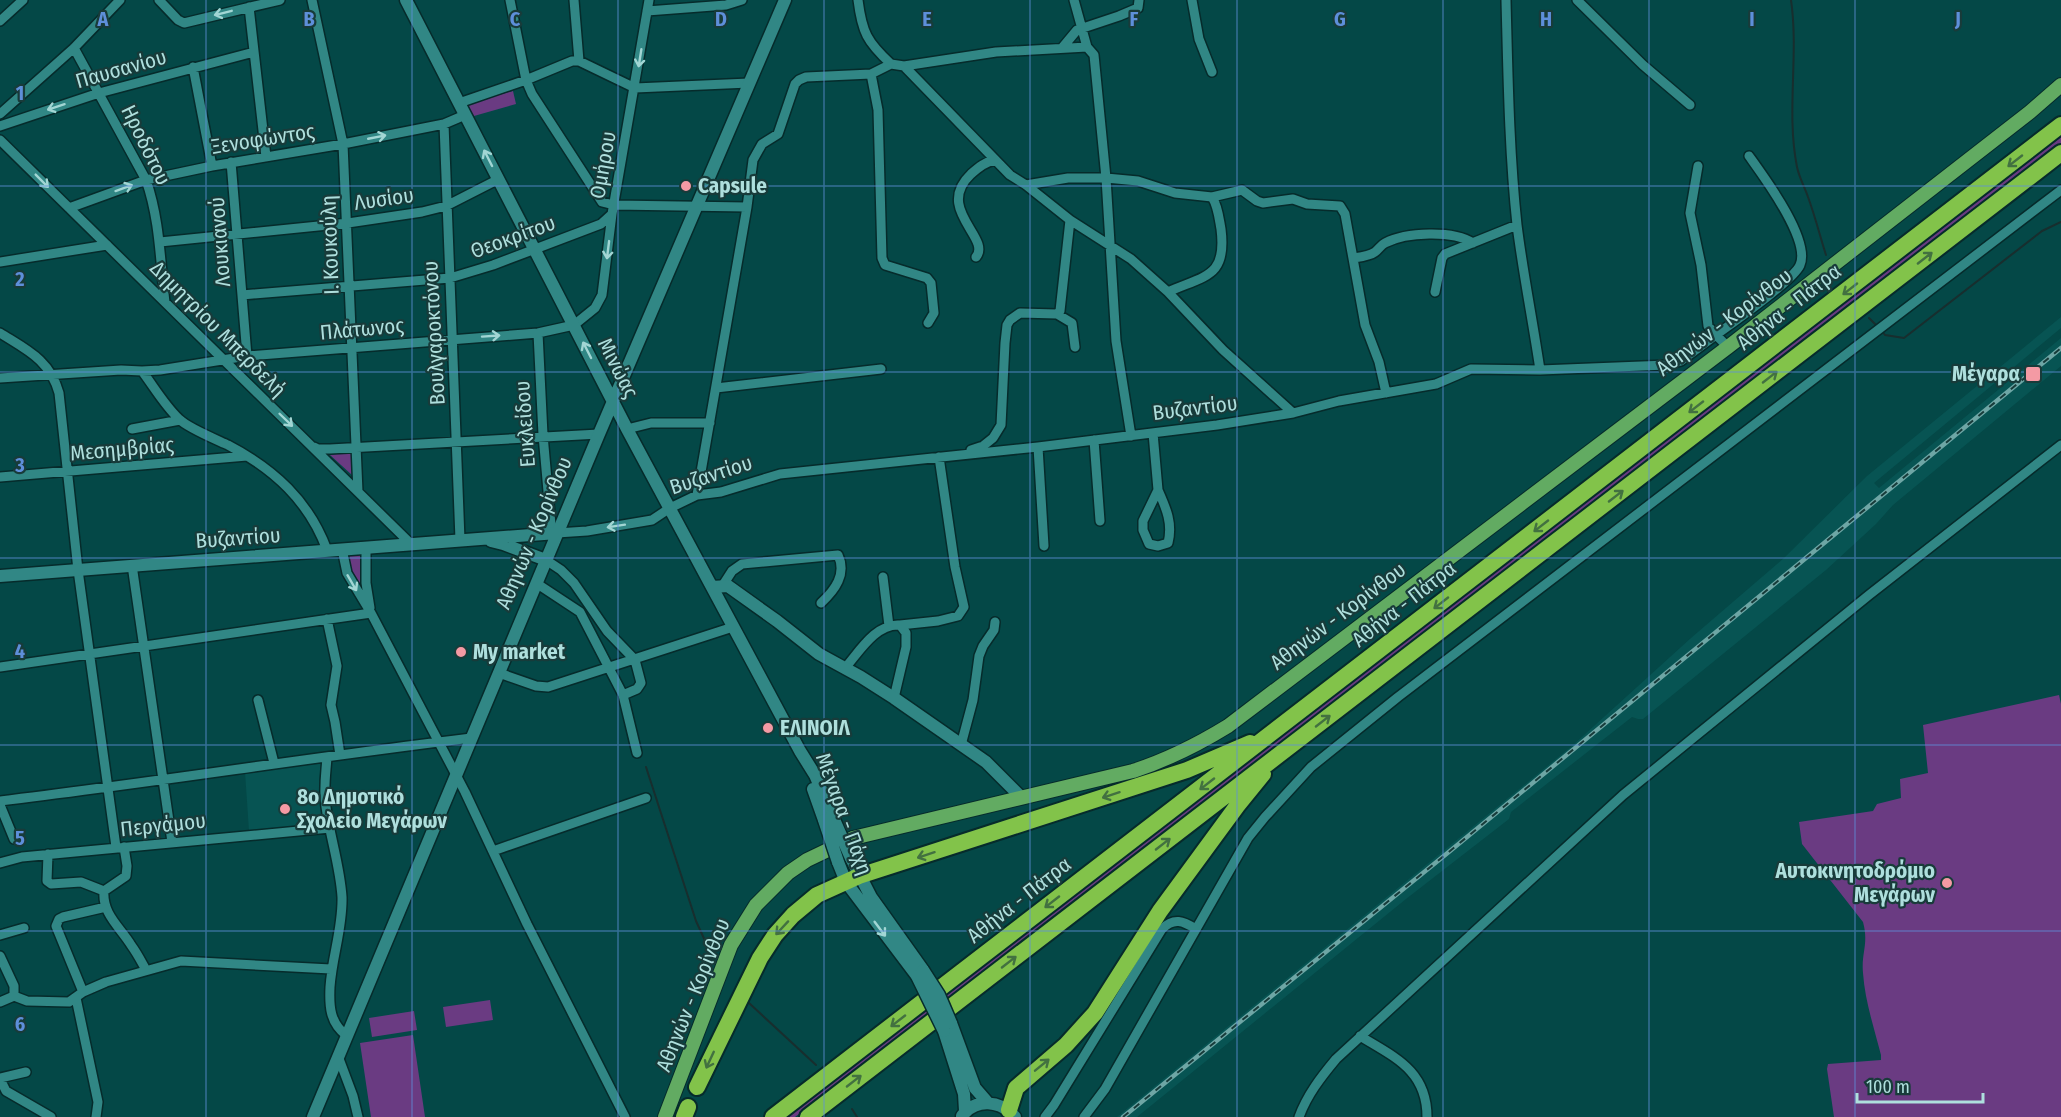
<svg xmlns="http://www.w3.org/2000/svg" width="2061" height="1117" font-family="'Fira Sans Condensed',sans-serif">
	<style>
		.built { fill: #075453 }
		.green { fill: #6a3b82 }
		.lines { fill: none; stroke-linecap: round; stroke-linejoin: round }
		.stream { stroke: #182e2e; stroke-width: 2 }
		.street-casing { stroke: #062b2b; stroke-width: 12 }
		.secondary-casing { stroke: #062b2b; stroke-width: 15 }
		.primary-casing { stroke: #062b2b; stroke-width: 16 }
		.highway-casing { stroke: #062b2b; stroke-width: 20 }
		.street { stroke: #318785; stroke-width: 9 }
		.secondary { stroke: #318785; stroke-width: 12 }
		.primary { stroke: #62ab62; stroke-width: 14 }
		.highway { stroke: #82c34a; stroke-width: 16 }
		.rail-casing { stroke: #6ea6a5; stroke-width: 4.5 }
		.rail { stroke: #183b3a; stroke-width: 2; stroke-dasharray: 7; stroke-linecap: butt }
		.secondary-bridge-casing { stroke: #062b2b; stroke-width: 15; stroke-linecap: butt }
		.secondary-bridge { stroke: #318785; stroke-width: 12 }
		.oneway { stroke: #a2d6d4 }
		.oneway2 { stroke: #427140 }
		.grid { fill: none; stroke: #5e8fda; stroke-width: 1.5; stroke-opacity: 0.55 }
		.poi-dot { fill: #f49aa4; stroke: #183b3a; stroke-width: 2 }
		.labels { text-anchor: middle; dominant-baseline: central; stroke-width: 4.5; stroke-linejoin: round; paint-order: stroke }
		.street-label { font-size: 21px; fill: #aedfdd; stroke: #183b3a }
		.poi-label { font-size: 21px; font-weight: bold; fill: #aedfdd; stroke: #183b3a; text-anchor: start }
		.grid-label { font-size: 20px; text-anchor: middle; font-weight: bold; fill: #5e8fda; stroke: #183b3a; stroke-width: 4.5; stroke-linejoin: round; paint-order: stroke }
	</style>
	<rect width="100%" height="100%" fill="#044847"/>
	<path class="built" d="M2061 317V328L1874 483 1879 488 2061 338V366L1893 505 1876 524 1826 570 1643 719H1638L1632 717 1511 812 1509 819 1406 899 1137 1117H1117L1572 746 1691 638 1784 558 1867 476Z
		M323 761 319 779 325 824 249 831 245 772Z"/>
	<path class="green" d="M513 91 516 104 474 116 467 104Z
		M2061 137V143L795 1117H787Z
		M353 451V474L352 475 330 455Z
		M363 554 362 591 351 570 348 555Z
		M2059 695 2061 704V1117H1834L1827 1069 1828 1064 1881 1060V1055C1874 1028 1865 1001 1863 973 1861 953 1869 944 1863 922L1802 844 1799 822 1873 811 1877 804 1901 798 1900 779 1928 773 1923 725Z
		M490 1000 493 1020 446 1027 443 1007Z
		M414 1011 417 1030 372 1037 369 1018Z
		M413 1035 425 1117H371L360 1043Z"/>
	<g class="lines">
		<path class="stream" d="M1791 0C1799 55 1786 112 1797 167 1799 177 1805 188 1808 197 1815 216 1820 236 1826 255
			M1836 273 1839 278
			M1869 318 1878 327
			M1882 331 1885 335 1904 338 2042 231 2061 222
			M646 767 696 921 712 956
			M749 1003 816 1065
			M852 1109 857 1117"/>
		<g class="street-casing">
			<path id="street" d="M159 0 178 20 184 23 280 0
				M312 0 343 144 358 492
				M510 0 526 80 532 94 602 202 614 205 747 207
				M574 0 579 61
				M858 0C862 32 867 42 891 64
				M1074 0 1087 47
				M1192 0 1199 39 1212 72
				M1506 0C1508 75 1509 150 1517 225 1523 273 1533 322 1540 370
				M1577 0 1643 65 1690 105
				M249 7 266 157
				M647 11 726 5 742 0
				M0 21 23 0
				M74 48 146 180C160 220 160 261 165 302
				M1062 48 1077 30 1119 16 1138 8 1139 0
				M904 66 996 52 1087 47 1094 55 1106 178 1116 341 1131 436
				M193 67 212 166
				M871 74 878 110 882 258 885 265 927 278 931 283 934 313 928 323
				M459 103 526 80 572 61H579L635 88 749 83
				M0 114 74 48 120 0
				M444 124 460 540
				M0 126 99 93 254 52
				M0 140 411 544
				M231 162 247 356
				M1698 166 1690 213 1701 265 1708 326 1716 335C1732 323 1794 280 1800 265 1811 240 1764 177 1749 156
				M1026 185 1068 178H1106L1138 181 1175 193 1212 197C1218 206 1219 218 1221 229 1227 277 1206 275 1168 292
				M1212 197 1242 190 1257 201 1263 203 1293 199 1307 204 1340 206 1345 214 1365 325 1379 362 1386 393
				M69 208 146 180 212 166 343 144 444 124 465 115
				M160 242 348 223 422 212 446 206 499 179
				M976 257C992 238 934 209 971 174 979 167 985 162 995 160
				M1353 258C1360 257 1370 256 1375 252 1379 249 1381 245 1385 243 1406 232 1453 230 1473 243
				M0 262 107 245
				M1435 292 1442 258 1445 254 1517 225
				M242 295 450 278 493 265 601 224 612 214
				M1057 314 1072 323 1075 347
				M0 333C27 350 50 360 59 393L78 570 116 847
				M538 333 543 435 551 525 550 529 539 531
				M142 371 160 370 247 356 538 333 574 325 595 308 602 295 612 214 649 0
				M0 378 121 370 142 371C154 387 165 406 179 419 188 428 215 439 228 445 274 469 309 501 327 550
				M716 388 881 369
				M132 429 180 420
				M627 429 651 423H710
				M1153 433 1158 490 1143 521V530L1149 544 1158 546 1168 543C1173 523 1166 508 1158 490
				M1094 440 1100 521
				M314 447 318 449H330L599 434
				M1038 447 1044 546
				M971 450 983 446 993 438 1001 425 1005 343 1007 325 1010 320 1020 313 1057 314 1060 311 1070 220
				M0 477 247 456
				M697 495 747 207 753 160 762 144 778 134 795 84 799 80 806 77 871 74 891 64 904 66 1010 175 1026 185 1070 220 1131 259 1168 292 1223 350 1293 413 1339 401 1436 384 1471 369 1540 370 1667 365 1681 361 1716 335 1728 347
				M557 533 587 531 652 520 670 508 697 495 721 492 780 474 1038 447 1217 425 1293 413
				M366 547V583L370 608
				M342 549 347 573 371 613 465 792 527 924 625 1117
				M546 560 561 570 574 583 607 631 635 660 641 683 637 689 623 695 637 753
				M132 565 172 842
				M883 577 889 626
				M536 583 580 612 623 695
				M723 585 732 571 742 564 838 555C847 574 835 590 821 603
				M327 619 337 666 331 705 335 722 340 755
				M900 625 938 621 958 616 964 607 955 567 939 457
				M0 667 371 613
				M845 668C859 652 876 623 900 625L906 633V647L894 698
				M499 673 536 686 548 687 733 627
				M258 700 274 763
				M961 745 973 700 979 656 983 646 994 630 995 622
				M327 757C326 773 323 790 326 807 330 837 340 866 342 897 343 927 332 957 330 987 329 1007 330 1023 347 1036
				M0 801C157 782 314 757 471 738
				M0 805 14 839
				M124 847 127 866 126 876 104 891C102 914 120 927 131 945 137 953 141 961 146 970
				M493 851 646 798
				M48 854 47 881 51 884 81 882 104 891
				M0 863 22 857 330 828
				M0 935 24 928
				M0 956 14 986V996
				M83 992 56 926 59 919 63 917 106 907
				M76 998 98 1102 96 1117
				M0 1002 14 996 27 1001 69 1002 83 992 106 982 181 961 331 969
				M1360 1036C1394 1057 1427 1070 1427 1117
				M338 1056 353 1096 358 1117
				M0 1078 26 1072
				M0 1079 6 1091 51 1117
				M1045 1117 1054 1105 1162 929C1174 917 1183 921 1196 929
				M1084 1117 1105 1089 1248 838 1265 817 1311 767 1398 697 2061 190
				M1299 1117C1307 1095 1321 1077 1336 1059L1623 795 1869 595 2061 445"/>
		</g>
		<g class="secondary-casing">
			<path id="secondary" d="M406 0 627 429 800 751 815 775 832 815
				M491 541 503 544 546 560
				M0 576 557 533
				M712 587 728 586 777 621 819 654 861 677 894 698 986 762 1022 798
				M813 789 824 820
				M851 858 871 897 923 970
				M838 862 846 882 917 976
				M951 1023 975 1088 988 1103
				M944 1031 964 1094 965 1111
				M962 1116C976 1098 1000 1100 1015 1117
				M313 1117 599 434 785 0"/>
		</g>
		<g class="primary-casing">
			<path id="primary" d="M665 1117 731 945 756 905 788 873 807 860 853 838 1133 771C1167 760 1197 745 1228 726L1728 347 2030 112 2061 85"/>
		</g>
		<g class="highway-casing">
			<path id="highway" d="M697 1087 760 958 775 935 793 915 817 895 859 876 1187 770 1250 743
				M1009 1110 1016 1088 1066 1045 1095 1013 1160 911 1237 806 1263 774
				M684 1117 688 1107
				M773 1117 2061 125
				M808 1117 2061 153"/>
		</g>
		<use href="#street" class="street"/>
		<use href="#secondary" class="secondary"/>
		<use href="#primary" class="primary"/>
		<use href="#highway" class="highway"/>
		<g class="rail-casing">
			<path id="rail" d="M1123 1117 1450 851 2061 348"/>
		</g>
		<use href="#rail" class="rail"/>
		<g class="secondary-bridge-casing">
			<path id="secondary-bridge" d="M832 815 851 858
				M824 820 838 862
				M923 970 939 995 951 1023
				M917 976 944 1031"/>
		</g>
		<use href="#secondary-bridge" class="secondary-bridge"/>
	</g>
	<defs><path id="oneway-shaft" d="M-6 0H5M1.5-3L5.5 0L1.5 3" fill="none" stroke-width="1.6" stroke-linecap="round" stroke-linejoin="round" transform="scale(1.5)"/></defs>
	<g class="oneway">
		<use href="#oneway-shaft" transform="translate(223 13) rotate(166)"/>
		<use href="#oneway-shaft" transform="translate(640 58) rotate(99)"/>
		<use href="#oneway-shaft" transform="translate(56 107) rotate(162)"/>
		<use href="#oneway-shaft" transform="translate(377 137) rotate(-11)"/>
		<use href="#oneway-shaft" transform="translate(488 158) rotate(-117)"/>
		<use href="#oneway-shaft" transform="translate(42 181) rotate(45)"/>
		<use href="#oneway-shaft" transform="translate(124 188) rotate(-20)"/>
		<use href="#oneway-shaft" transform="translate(608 250) rotate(97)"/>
		<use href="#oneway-shaft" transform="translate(491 336) rotate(-4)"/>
		<use href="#oneway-shaft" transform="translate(587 350) rotate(-117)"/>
		<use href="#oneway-shaft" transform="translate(286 420) rotate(44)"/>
		<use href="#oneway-shaft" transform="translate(616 526) rotate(171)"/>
		<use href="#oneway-shaft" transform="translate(352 583) rotate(60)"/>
		<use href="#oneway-shaft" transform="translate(880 929) rotate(53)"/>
	</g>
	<g class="oneway2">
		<use href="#oneway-shaft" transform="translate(2015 161) rotate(142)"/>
		<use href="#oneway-shaft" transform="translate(1925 258) rotate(-38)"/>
		<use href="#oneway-shaft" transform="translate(1850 289) rotate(142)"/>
		<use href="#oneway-shaft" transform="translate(1770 377) rotate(-38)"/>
		<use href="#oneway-shaft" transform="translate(1696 407) rotate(142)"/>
		<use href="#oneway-shaft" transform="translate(1616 496) rotate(-38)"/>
		<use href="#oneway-shaft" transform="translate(1541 526) rotate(142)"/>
		<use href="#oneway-shaft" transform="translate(1441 603) rotate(142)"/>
		<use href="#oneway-shaft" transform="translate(1323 721) rotate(-38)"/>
		<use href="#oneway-shaft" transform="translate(1207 784) rotate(142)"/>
		<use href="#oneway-shaft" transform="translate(1111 795) rotate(162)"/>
		<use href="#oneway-shaft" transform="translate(1163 844) rotate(-38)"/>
		<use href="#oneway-shaft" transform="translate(926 855) rotate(162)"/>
		<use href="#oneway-shaft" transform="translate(1052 902) rotate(142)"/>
		<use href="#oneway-shaft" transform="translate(782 928) rotate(133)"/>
		<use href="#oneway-shaft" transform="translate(1009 962) rotate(-38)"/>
		<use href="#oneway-shaft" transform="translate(898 1021) rotate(142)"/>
		<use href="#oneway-shaft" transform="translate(710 1060) rotate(115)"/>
		<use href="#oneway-shaft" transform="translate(1042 1065) rotate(-39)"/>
		<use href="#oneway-shaft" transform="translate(854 1081) rotate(-38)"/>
	</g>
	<path class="grid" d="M206 0V1117M412 0V1117M618 0V1117M824 0V1117M1030 0V1117M1237 0V1117M1443 0V1117M1649 0V1117M1855 0V1117M0 186H2061M0 372H2061M0 558H2061M0 745H2061M0 931H2061"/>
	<g class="poi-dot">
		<circle cx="686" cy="186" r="6"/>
		<rect x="2025" y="366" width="16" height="16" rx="3"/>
		<circle cx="461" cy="652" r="6"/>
		<circle cx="768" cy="728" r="6"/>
		<circle cx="285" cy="809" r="6"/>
		<circle cx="1947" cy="883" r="6"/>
	</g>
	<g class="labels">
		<g class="street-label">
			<text transform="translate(121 69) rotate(-16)">Παυσανίου</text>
			<text transform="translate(263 139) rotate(-9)">Ξενοφώντος</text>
			<text transform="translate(146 145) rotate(64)">Ηροδότου</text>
			<text transform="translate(603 165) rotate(-80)">Ομήρου</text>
			<text transform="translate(384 199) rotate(-8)">Λυσίου</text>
			<text transform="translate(513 237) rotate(-20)">Θεοκρίτου</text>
			<text transform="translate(220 242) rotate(-94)">Λουκιανού</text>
			<text transform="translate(330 245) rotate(-92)">Ι. Κουκούλη</text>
			<text transform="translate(1789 307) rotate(-38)">Αθήνα - Πάτρα</text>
			<text transform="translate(1724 322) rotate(-37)">Αθηνών - Κορίνθου</text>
			<text transform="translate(218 329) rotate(45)">Δημητρίου Μπερδελή</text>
			<text transform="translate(362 329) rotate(-5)">Πλάτωνος</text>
			<text transform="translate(434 333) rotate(-93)">Βουλγαροκτόνου</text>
			<text transform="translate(618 368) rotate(63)">Μινώας</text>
			<text transform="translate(1195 408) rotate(-7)">Βυζαντίου</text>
			<text transform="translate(525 424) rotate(-94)">Ευκλείδου</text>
			<text transform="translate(122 449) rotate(-5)">Μεσημβρίας</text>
			<text transform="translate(711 475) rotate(-18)">Βυζαντίου</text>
			<text transform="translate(534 533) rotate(-67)">Αθηνών - Κορίνθου</text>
			<text transform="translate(238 538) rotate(-4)">Βυζαντίου</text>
			<text transform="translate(1404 604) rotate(-38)">Αθήνα - Πάτρα</text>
			<text transform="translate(1338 616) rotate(-37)">Αθηνών - Κορίνθου</text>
			<text transform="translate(844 814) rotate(70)">Μέγαρα - Πάχη</text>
			<text transform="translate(163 825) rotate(-6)">Περγάμου</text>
			<text transform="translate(1019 900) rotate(-38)">Αθήνα - Πάτρα</text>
			<text transform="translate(693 995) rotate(-68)">Αθηνών - Κορίνθου</text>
		</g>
		<g class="poi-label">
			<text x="698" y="186">Capsule</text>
			<text x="2020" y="374" text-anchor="end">Μέγαρα</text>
			<text x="473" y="652">My market</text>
			<text x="780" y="728">ΕΛΙΝΟΙΛ</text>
			<text x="297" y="797">8ο Δημοτικό<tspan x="297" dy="24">Σχολείο Μεγάρων</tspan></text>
			<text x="1935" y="871" text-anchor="end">Αυτοκινητοδρόμιο<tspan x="1935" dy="24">Μεγάρων</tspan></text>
		</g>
	</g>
	<g class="grid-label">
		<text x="103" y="26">A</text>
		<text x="309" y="26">B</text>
		<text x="515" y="26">C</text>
		<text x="721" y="26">D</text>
		<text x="927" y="26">E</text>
		<text x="1134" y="26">F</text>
		<text x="1340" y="26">G</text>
		<text x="1546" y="26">H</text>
		<text x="1752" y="26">I</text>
		<text x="1958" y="26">J</text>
		<text x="20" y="100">1</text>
		<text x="20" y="286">2</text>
		<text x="20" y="472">3</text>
		<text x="20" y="658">4</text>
		<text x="20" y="845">5</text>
		<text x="20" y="1031">6</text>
	</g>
	<path d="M1857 1093v9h126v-9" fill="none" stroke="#aedfdd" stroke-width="3"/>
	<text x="1866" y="1093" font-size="18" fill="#aedfdd" stroke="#183b3a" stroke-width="4.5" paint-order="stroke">100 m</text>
</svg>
